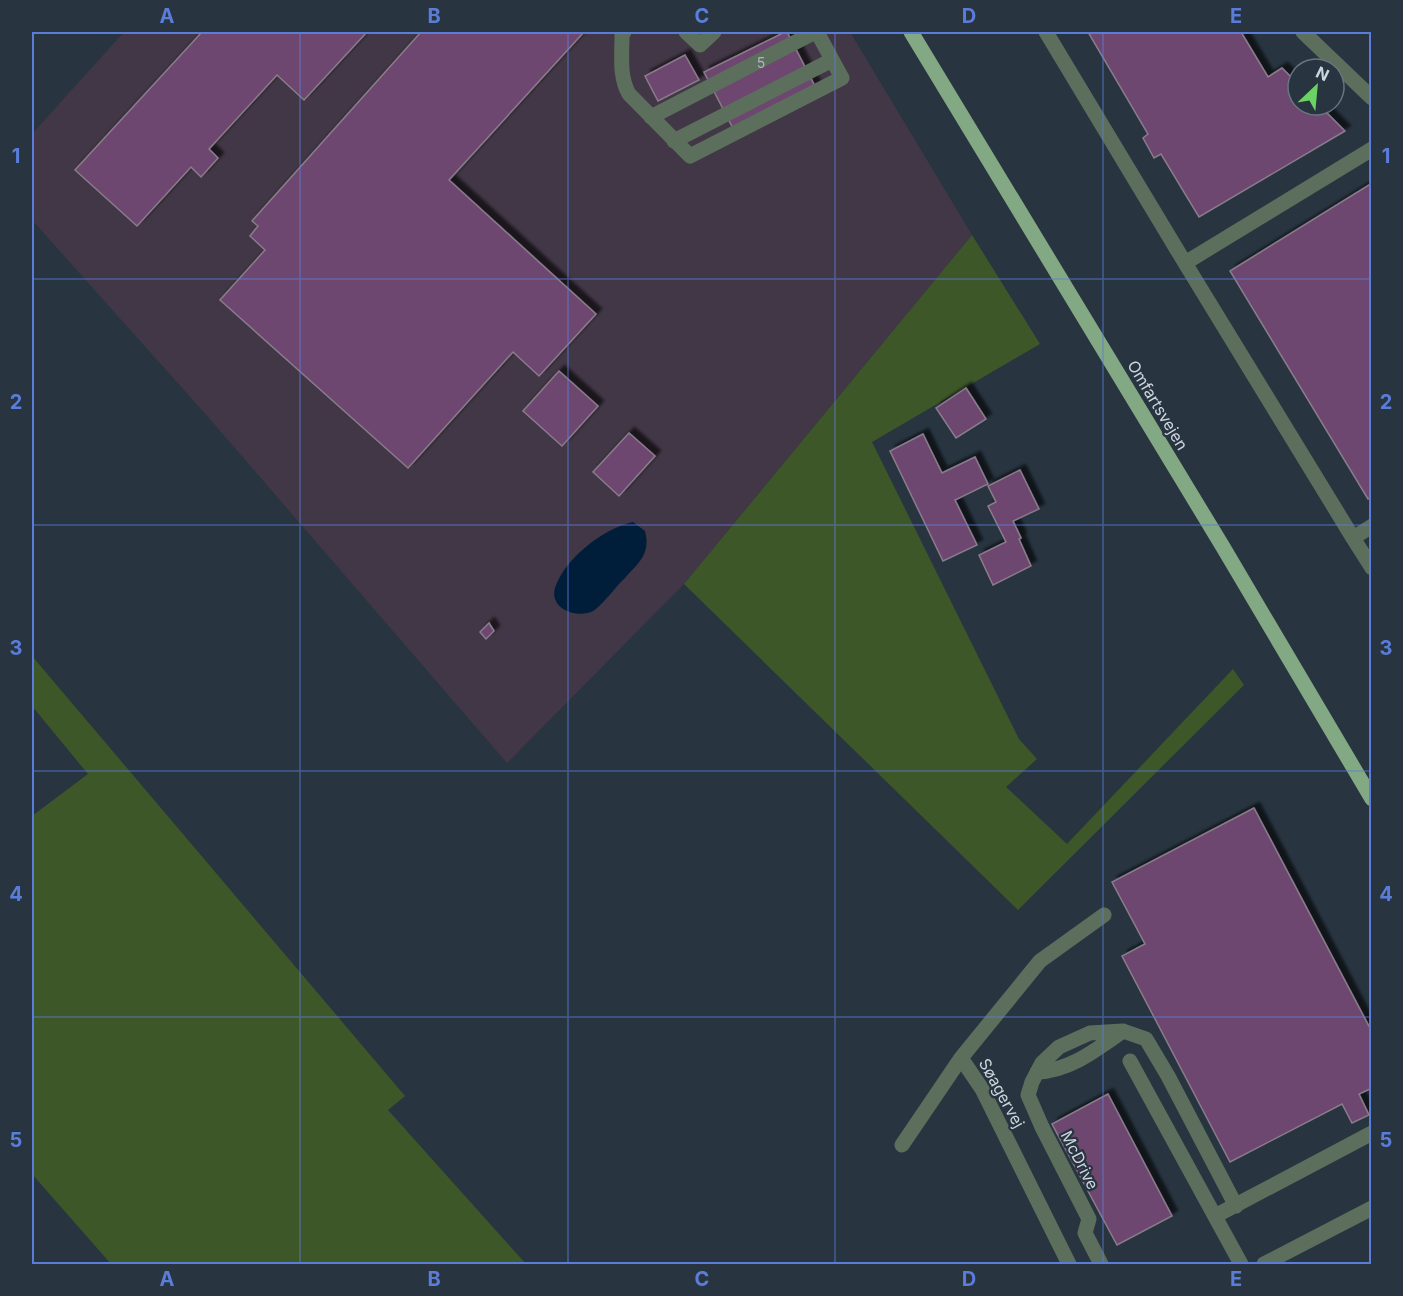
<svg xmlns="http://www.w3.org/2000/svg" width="1403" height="1296" font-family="Inter,sans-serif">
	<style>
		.industrial { fill: #423746 }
		.green { fill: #3e5729 }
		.water { fill: #001e3a }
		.building { fill: #6d4670; stroke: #8a7c8b; stroke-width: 1.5; filter: url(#shadow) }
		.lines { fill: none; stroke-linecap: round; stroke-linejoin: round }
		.minor { stroke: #5c6f5c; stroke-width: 15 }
		.major { stroke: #82a983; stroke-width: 15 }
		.grid { fill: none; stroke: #5b7dda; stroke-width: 1.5; stroke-opacity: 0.55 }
		.labels { text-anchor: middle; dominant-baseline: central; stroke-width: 4.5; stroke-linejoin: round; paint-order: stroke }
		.number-label { font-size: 14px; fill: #b5b1c2 }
		.street-label { font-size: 16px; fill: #cdd5dd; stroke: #283541 }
		.neatline { fill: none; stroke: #5b7dda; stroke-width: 2 }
		.grid-label { font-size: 20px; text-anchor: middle; font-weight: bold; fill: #5b7dda }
	</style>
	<defs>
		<filter id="shadow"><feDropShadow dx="5.5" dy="-5.5" stdDeviation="1.5" flood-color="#0009"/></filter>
	</defs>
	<rect width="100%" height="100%" fill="#283541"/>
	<path class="industrial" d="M124 32H850L972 235 684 584 507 763 209 418 32 220V134Z"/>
	<path class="green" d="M972 235 1040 344 872 442 1019 739 1037 759 1006 787 1067 844 1233 669 1244 685 1018 910 684 584Z
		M32 656 405 1096 388 1110 526 1264H111L32 1174V816L88 774 32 706Z"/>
	<path class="water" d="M633 522 645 531C651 554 639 562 625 578 616 586 602 606 593 611 577 619 549 609 555 588 565 558 603 529 633 522Z"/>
	<path class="building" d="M202 32H367L304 100 277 75 209 149 218 158 201 177 191 167 137 226 75 170Z
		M421 32H584L449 180 596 314 539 376 513 352 408 468 220 300 265 250 250 236 258 226 252 221Z
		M785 32H787L820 96 738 138 704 72Z
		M1088 32H1241L1268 77 1282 68 1298 84V105H1319L1345 131 1199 217 1161 154 1154 158 1143 138 1148 134Z
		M685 55 699 80 658 101 645 76Z
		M1372 183V497L1368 499 1230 271Z
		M559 371 598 406 562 446 523 411Z
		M966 388 986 419 956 438 936 408Z
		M629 433 655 456 619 496 593 472Z
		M923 434 942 473 975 457 988 484 955 500 977 545 943 561 890 451Z
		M1020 470 1039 509 1013 521 1021 538 1019 539 1031 566 993 585 979 555 1006 542 988 506 996 502 988 486Z
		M489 623 494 631 486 639 480 632Z
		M1254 808 1372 1032V1088L1359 1094 1369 1115 1352 1123 1342 1104 1230 1162 1122 956 1145 944 1112 882Z
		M1108 1094 1172 1216 1117 1245 1052 1124Z"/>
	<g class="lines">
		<path class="minor" d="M624 32 622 35C622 55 619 77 629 94L690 156 842 78 817 32
			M686 32 700 45 714 32
			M1046 32 1185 263 1353 538 1372 526
			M1303 32 1372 98
			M651 117 815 32
			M674 141 832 60
			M1185 263 1372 149
			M1353 538 1372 568
			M1130 1061 1241 1264
			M1037 1072C1070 1071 1097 1049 1123 1031
			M902 1145 961 1058
			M1215 1216 1372 1133
			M1069 1264 982 1089 961 1058 1040 961 1104 915
			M1101 1264 1085 1233 1089 1219 1042 1127 1028 1095 1032 1082 1042 1063 1059 1047 1090 1033 1123 1031 1146 1039 1168 1076 1236 1206
			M1264 1264 1372 1208"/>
		<path class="major" d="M911 32 1223 547 1372 799"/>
	</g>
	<path class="grid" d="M300 32V1264M568 32V1264M835 32V1264M1103 32V1264M32 279H1372M32 525H1372M32 771H1372M32 1017H1372"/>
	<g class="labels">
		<g class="number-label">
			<text x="761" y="62">5</text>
		</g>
		<g class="street-label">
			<text transform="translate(1158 405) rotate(59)">Omfartsvejen</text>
			<text transform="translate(1002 1093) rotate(61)">Søagervej</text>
			<text transform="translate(1080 1160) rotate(63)">McDrive</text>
		</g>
	</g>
	<rect width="1403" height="1296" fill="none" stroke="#283541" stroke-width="66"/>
	<g transform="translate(1316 87) rotate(26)"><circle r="28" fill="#283541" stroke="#6a757f" stroke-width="1.5"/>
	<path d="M0-4.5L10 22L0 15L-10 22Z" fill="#6ad363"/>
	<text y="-9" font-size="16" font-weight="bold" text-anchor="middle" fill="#cdd5dd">N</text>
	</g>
	<rect x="33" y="33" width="1337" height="1230" class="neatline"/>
	<g class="grid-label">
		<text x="167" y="23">A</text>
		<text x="434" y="23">B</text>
		<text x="702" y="23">C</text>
		<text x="969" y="23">D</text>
		<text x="1236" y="23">E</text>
		<text x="16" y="163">1</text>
		<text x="1386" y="163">1</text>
		<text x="16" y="409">2</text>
		<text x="1386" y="409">2</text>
		<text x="16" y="655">3</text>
		<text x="1386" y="655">3</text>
		<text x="16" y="901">4</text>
		<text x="1386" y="901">4</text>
		<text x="16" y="1147">5</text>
		<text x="1386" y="1147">5</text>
		<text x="167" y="1286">A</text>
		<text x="434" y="1286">B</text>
		<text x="702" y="1286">C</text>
		<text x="969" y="1286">D</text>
		<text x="1236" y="1286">E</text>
	</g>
</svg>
